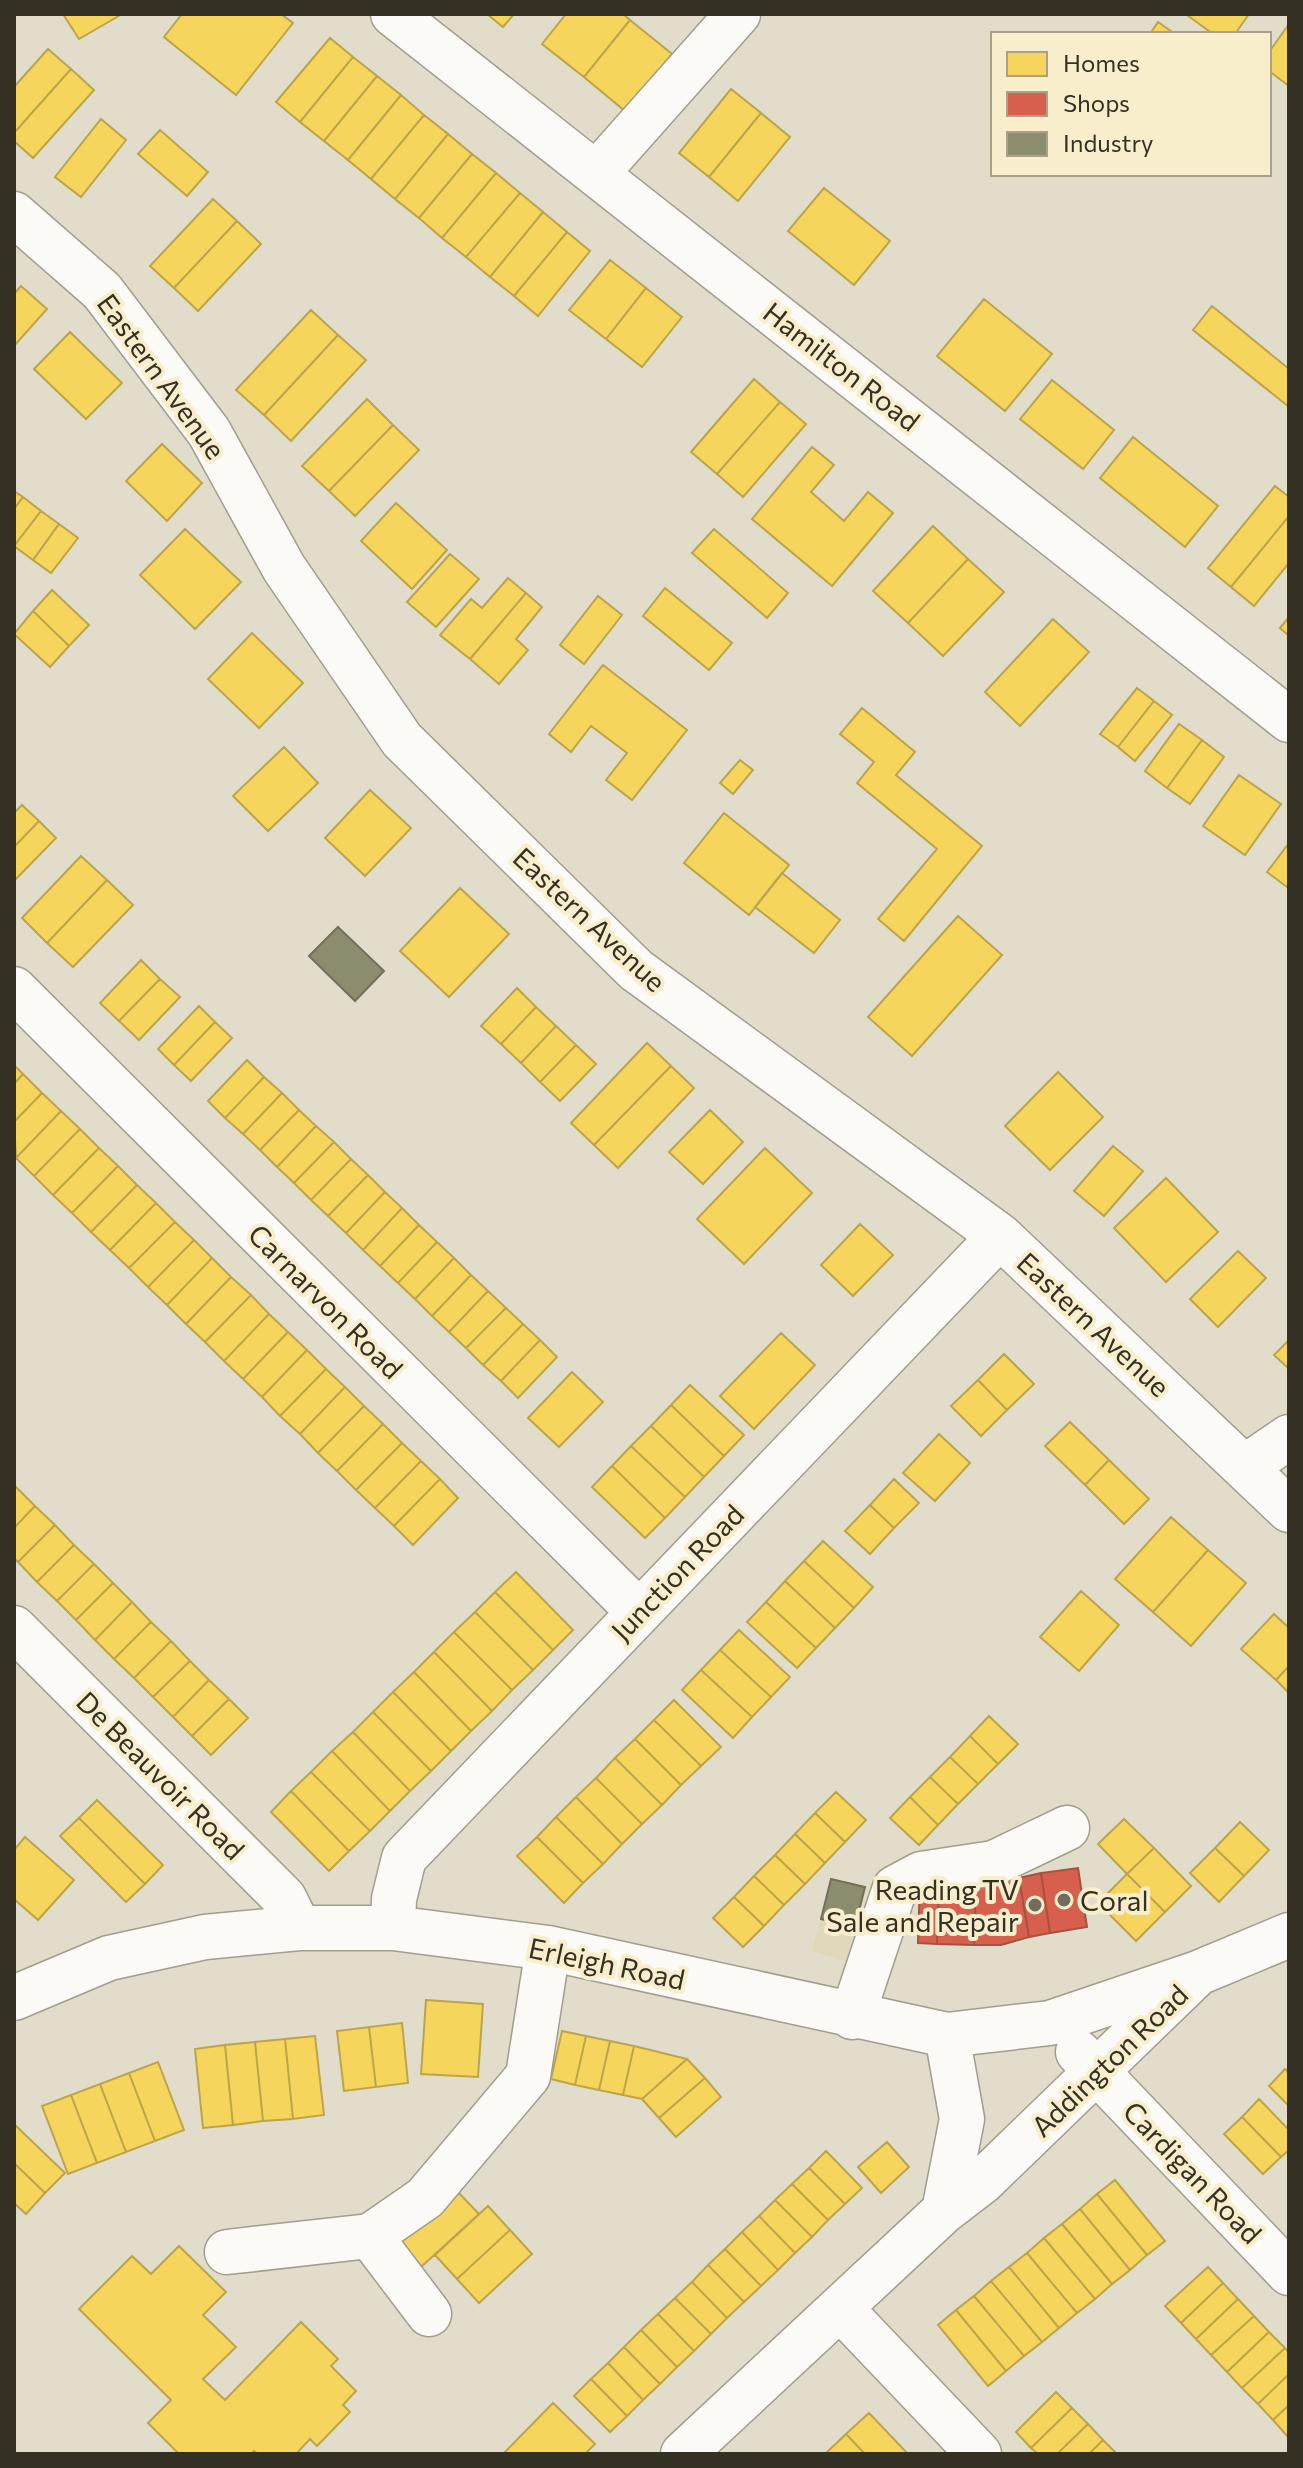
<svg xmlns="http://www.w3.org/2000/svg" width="1303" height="2468" font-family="Commissioner,sans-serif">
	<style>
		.built { fill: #e1d8b9 }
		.homes { fill: #f6d55c; stroke: #bca44b; stroke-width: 2 }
		.shops { fill: #d6604d; stroke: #a55240; stroke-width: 2 }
		.industry { fill: #8c8c6e; stroke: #727058; stroke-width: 2 }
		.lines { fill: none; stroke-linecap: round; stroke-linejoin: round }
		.minor-casing { stroke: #a19d8f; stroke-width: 47 }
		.minor { stroke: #fbfaf7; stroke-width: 44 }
		.poi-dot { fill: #716c5d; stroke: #f9eecc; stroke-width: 3 }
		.labels { text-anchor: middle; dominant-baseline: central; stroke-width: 8; stroke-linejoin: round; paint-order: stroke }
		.street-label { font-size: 28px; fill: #343023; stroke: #f9eecc }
		.poi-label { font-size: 28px; fill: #343023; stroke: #f9eecc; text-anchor: end }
	</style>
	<rect width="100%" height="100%" fill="#e2dcca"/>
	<path class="built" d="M831 1879 865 1887 846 1961 812 1951Z"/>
	<path class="homes" d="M63 14H122L79 39Z
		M182 14H281L293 23 236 95 164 37Z
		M487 14H514L503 27Z
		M566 14H623L630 20 584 77 542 44Z
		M1249 14 1235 34H1213L1187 15Z
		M630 20 672 54 625 111 584 77Z
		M1158 22 1175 34H1150Z
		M1289 24V86L1269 71V52Z
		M330 38 353 57 300 122 276 102Z
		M48 49 71 69 14 133V87Z
		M353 57 377 76 324 141 300 122Z
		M71 69 94 90 33 158 14 141V133Z
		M377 76 401 95 348 160 324 141Z
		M731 89 761 113 709 177 679 153Z
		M401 95 424 115 371 179 348 160Z
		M761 113 790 137 738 201 709 177Z
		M424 115 448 134 395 199 371 179Z
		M101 119 126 140 81 197 55 177Z
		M160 130 208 172 187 196 138 154Z
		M448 134 472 154 419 218 395 199Z
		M472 154 496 173 442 238 419 218Z
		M496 173 520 193 466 257 442 238Z
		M824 188 890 241 854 285 788 231Z
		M520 193 543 212 490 277 466 257Z
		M213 199 237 221 174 288 150 266Z
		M543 212 567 232 514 296 490 277Z
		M237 221 261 244 198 311 174 288Z
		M567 232 590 251 538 316 514 296Z
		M610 260 646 288 606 339 569 310Z
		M21 286 47 309 14 346V294Z
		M646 288 682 317 642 367 606 339Z
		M984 299 1052 354 1005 411 937 356Z
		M1212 306 1289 369V407L1193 330Z
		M311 310 338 335 264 415 236 390Z
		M70 332 122 383 86 419 34 369Z
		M338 335 366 360 291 441 264 415Z
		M754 379 780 402 717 474 691 452Z
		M1052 380 1114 430 1083 469 1020 419Z
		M367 399 393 425 329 491 302 466Z
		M780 402 806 424 743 497 717 474Z
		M393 425 419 450 355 516 329 491Z
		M1133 437 1218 506 1185 547 1100 478Z
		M162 444 202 483 167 521 126 481Z
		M812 447 834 465 811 492 844 521 868 492 893 513 832 586 752 519Z
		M1275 486 1289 497V516L1231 587 1208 568Z
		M14 491 23 497 14 509Z
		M23 497 41 511 14 546V509Z
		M396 503 447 550 412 589 361 541Z
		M41 511 59 524 33 560 14 546Z
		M1289 516V563L1254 606 1231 587Z
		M59 524 78 538 51 573 33 560Z
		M933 526 968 559 908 623 873 591Z
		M185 529 241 582 195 629 140 575Z
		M714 529 788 593 767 618 692 553Z
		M450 554 479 579 436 627 407 602Z
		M968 559 1004 592 943 656 908 623Z
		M508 578 526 593 470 659 440 635 471 599 482 608Z
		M665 588 732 643 709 670 643 616Z
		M52 590 89 625 69 646 33 611Z
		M526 593 542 607 516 639 528 650 499 684 470 659Z
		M598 596 622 615 584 664 560 645Z
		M33 611 69 646 50 667 14 634Z
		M1289 617V636L1280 628Z
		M1053 619 1089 652 1020 726 985 692Z
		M252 633 303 683 259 728 208 679Z
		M603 665 687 730 632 800 606 780 627 753 591 726 571 752 549 734Z
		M1137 688 1154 701 1118 747 1100 734Z
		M1154 701 1172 715 1135 761 1118 747Z
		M862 708 915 752 896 775 982 846 904 941 878 919 937 849 857 783 874 762 840 734Z
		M1179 724 1202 740 1167 788 1145 771Z
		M1202 740 1224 757 1190 804 1167 788Z
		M284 747 318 783 268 831 233 796Z
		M740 760 753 770 733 794 720 783Z
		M1239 775 1281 804 1245 855 1203 826Z
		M370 790 411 828 365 876 325 838Z
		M22 805 39 821 14 847V813Z
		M724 813 789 865 749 915 684 863Z
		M39 821 56 838 14 881V847Z
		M1289 843V885L1287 887 1267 872Z
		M81 856 107 880 47 943 22 918Z
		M782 873 840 920 814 953 755 907Z
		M107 880 133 905 73 967 47 943Z
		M460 888 509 934 449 997 400 951Z
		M958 916 1002 955 912 1056 868 1017Z
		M141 960 160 979 119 1021 100 1003Z
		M160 979 180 997 139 1040 119 1021Z
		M517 988 536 1007 501 1044 481 1026Z
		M199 1006 215 1022 174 1065 158 1049Z
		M536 1007 556 1026 521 1063 501 1044Z
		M215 1022 232 1038 191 1081 174 1065Z
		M556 1026 576 1045 540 1082 521 1063Z
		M647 1043 671 1066 594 1145 571 1123Z
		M576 1045 596 1064 560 1101 540 1082Z
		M247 1060 264 1077 225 1118 208 1101Z
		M14 1065 23 1074 14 1084Z
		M671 1066 694 1088 618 1168 594 1145Z
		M1058 1072 1103 1117 1050 1170 1005 1126Z
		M23 1074 42 1093 14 1122V1084Z
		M264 1077 282 1093 243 1134 225 1118Z
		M42 1093 61 1111 16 1158 14 1122Z
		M282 1093 299 1110 260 1150 243 1134Z
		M299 1110 316 1126 277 1167 260 1150Z
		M710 1110 743 1142 703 1184 669 1152Z
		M61 1111 80 1129 34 1176 16 1158Z
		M316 1126 334 1142 294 1183 277 1167Z
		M80 1129 99 1148 53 1195 34 1176Z
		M334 1142 351 1159 311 1200 294 1183Z
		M1113 1146 1143 1171 1104 1216 1074 1191Z
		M99 1148 118 1166 72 1213 53 1195Z
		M765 1148 812 1193 744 1264 697 1219Z
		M351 1159 368 1175 328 1216 311 1200Z
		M118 1166 137 1185 91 1232 72 1213Z
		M368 1175 385 1192 346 1233 328 1216Z
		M1166 1178 1218 1232 1166 1282 1114 1228Z
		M137 1185 156 1203 110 1250 91 1232Z
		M385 1192 402 1208 363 1250 346 1233Z
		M156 1203 175 1222 129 1268 110 1250Z
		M402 1208 419 1225 380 1266 363 1250Z
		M175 1222 194 1240 148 1287 129 1268Z
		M860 1224 893 1255 853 1296 821 1265Z
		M419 1225 437 1242 398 1283 380 1266Z
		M194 1240 212 1258 167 1305 148 1287Z
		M437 1242 454 1258 415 1299 398 1283Z
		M1238 1251 1266 1278 1218 1327 1190 1299Z
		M212 1258 231 1277 186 1324 167 1305Z
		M454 1258 471 1275 432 1316 415 1299Z
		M471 1275 488 1291 449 1332 432 1316Z
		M231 1277 251 1295 205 1342 186 1324Z
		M488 1291 506 1308 466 1348 449 1332Z
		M251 1295 269 1314 224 1361 205 1342Z
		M506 1308 523 1324 483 1365 466 1348Z
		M269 1314 288 1332 243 1379 224 1361Z
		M523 1324 540 1340 501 1381 483 1365Z
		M288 1332 307 1350 262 1397 243 1379Z
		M781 1333 815 1365 754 1429 720 1396Z
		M540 1340 557 1357 518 1398 501 1381Z
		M1289 1340V1369L1274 1355Z
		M307 1350 326 1369 280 1416 262 1397Z
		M1004 1354 1034 1384 1007 1410 978 1380Z
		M326 1369 345 1387 300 1434 280 1416Z
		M572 1372 603 1402 559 1447 528 1418Z
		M978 1380 1007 1410 981 1436 951 1406Z
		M690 1385 744 1435 724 1456 671 1405Z
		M345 1387 364 1406 318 1453 300 1434Z
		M671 1405 724 1456 704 1477 651 1426Z
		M364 1406 383 1424 337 1471 318 1453Z
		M1070 1422 1109 1460 1085 1485 1045 1446Z
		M383 1424 402 1443 356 1490 337 1471Z
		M651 1426 704 1477 685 1497 631 1446Z
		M939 1434 970 1463 935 1501 903 1473Z
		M402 1443 421 1461 375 1508 356 1490Z
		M631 1446 685 1497 665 1518 612 1466Z
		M1109 1460 1149 1499 1124 1524 1085 1485Z
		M421 1461 440 1479 394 1526 375 1508Z
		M612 1466 665 1518 645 1538 592 1487Z
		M440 1479 458 1498 413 1545 394 1526Z
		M894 1479 919 1503 894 1528 870 1505Z
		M16 1487 35 1506 14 1528V1489Z
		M870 1505 894 1528 870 1554 845 1531Z
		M35 1506 55 1525 18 1562 14 1558V1528Z
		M1171 1517 1208 1550 1153 1612 1115 1579Z
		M55 1525 74 1545 37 1582 18 1562Z
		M823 1541 873 1587 854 1608 804 1561Z
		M74 1545 94 1564 57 1601 37 1582Z
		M1208 1550 1246 1583 1191 1646 1153 1612Z
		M804 1561 854 1608 835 1628 785 1581Z
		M94 1564 113 1583 76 1620 57 1601Z
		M516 1572 573 1630 553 1650 495 1592Z
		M785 1581 835 1628 816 1648 766 1602Z
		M113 1583 132 1602 95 1640 76 1620Z
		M1081 1591 1119 1625 1079 1671 1040 1637Z
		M495 1592 553 1650 533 1670 475 1612Z
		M132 1602 151 1622 114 1659 95 1640Z
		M766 1602 816 1648 797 1668 747 1622Z
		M475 1612 533 1670 512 1690 454 1632Z
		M1274 1614 1289 1628V1666L1276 1680 1241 1649Z
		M151 1622 171 1641 134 1678 114 1659Z
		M739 1630 790 1677 771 1697 720 1650Z
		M454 1632 512 1690 492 1711 434 1652Z
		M171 1641 190 1661 153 1697 134 1678Z
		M720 1650 771 1697 752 1717 701 1670Z
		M434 1652 492 1711 471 1731 414 1672Z
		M190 1661 209 1680 173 1717 153 1697Z
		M1289 1666V1693L1276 1680Z
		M701 1670 752 1717 733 1738 682 1690Z
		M414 1672 471 1731 451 1751 393 1692Z
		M209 1680 229 1699 192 1736 173 1717Z
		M393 1692 451 1751 431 1771 373 1712Z
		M229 1699 248 1718 211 1755 192 1736Z
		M674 1700 721 1747 701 1766 654 1720Z
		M373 1712 431 1771 410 1791 353 1732Z
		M989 1716 1018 1744 998 1764 970 1736Z
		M654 1720 701 1766 681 1785 635 1739Z
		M353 1732 410 1791 390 1811 332 1751Z
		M970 1736 998 1764 978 1784 950 1757Z
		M635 1739 681 1785 662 1805 615 1758Z
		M332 1751 390 1811 370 1831 311 1772Z
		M950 1757 978 1784 958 1804 930 1777Z
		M615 1758 662 1805 642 1824 596 1778Z
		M311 1772 370 1831 349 1851 291 1791Z
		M930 1777 958 1804 938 1825 910 1797Z
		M596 1778 642 1824 622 1844 576 1797Z
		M291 1791 349 1851 329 1871 271 1812Z
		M836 1792 866 1820 845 1842 815 1813Z
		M576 1797 622 1844 603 1864 556 1817Z
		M910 1797 938 1825 919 1845 890 1818Z
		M97 1800 163 1865 145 1884 79 1818Z
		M815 1813 845 1842 825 1863 795 1834Z
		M556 1817 603 1864 583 1883 537 1837Z
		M79 1818 145 1884 126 1902 60 1836Z
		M1124 1819 1154 1848 1127 1874 1098 1844Z
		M1240 1822 1269 1850 1244 1876 1215 1848Z
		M795 1834 825 1863 805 1884 775 1855Z
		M25 1837 74 1880 38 1920 14 1899V1850Z
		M537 1837 583 1883 564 1903 517 1856Z
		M1154 1848 1191 1886 1165 1912 1127 1874Z
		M1215 1848 1244 1876 1219 1902 1190 1873Z
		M775 1855 805 1884 784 1905 754 1876Z
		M1127 1874 1165 1912 1136 1941 1098 1903Z
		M754 1876 784 1905 764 1926 734 1897Z
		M734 1897 764 1926 743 1947 713 1918Z
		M426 2000 483 2004 478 2077 421 2074Z
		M402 2023 408 2083 376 2087 369 2027Z
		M369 2027 376 2087 344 2091 337 2031Z
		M562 2031 586 2036 575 2085 551 2079Z
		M315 2036 324 2115 293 2119 285 2039Z
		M586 2036 610 2041 599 2090 575 2085Z
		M285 2039 293 2119 263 2121 255 2042Z
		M610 2041 634 2046 623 2095 599 2090Z
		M255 2042 263 2121 233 2125 225 2045Z
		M225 2045 233 2125 203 2128 195 2049Z
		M634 2046 687 2059 642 2099 623 2095Z
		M687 2059 705 2078 659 2118 642 2099Z
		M158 2062 184 2130 155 2141 129 2073Z
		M1285 2069 1289 2073V2106L1269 2086Z
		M129 2073 155 2141 126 2152 100 2084Z
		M705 2078 721 2097 676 2137 659 2118Z
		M100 2084 126 2152 97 2163 71 2095Z
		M71 2095 97 2163 68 2174 42 2106Z
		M1259 2099 1289 2130V2150L1281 2157 1242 2117Z
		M1242 2117 1281 2157 1263 2174 1224 2134Z
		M14 2124 65 2173 45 2193 14 2163Z
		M887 2142 909 2167 881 2193 858 2167Z
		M826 2151 862 2188 845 2204 809 2168Z
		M14 2163 45 2193 26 2214 14 2203Z
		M809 2168 845 2204 828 2220 792 2184Z
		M1115 2180 1165 2241 1147 2255 1097 2194Z
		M792 2184 828 2220 812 2237 775 2200Z
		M456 2190 479 2214 421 2267 399 2242Z
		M1097 2194 1147 2255 1130 2270 1080 2209Z
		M775 2200 812 2237 795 2253 759 2216Z
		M488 2206 510 2230 457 2279 435 2255Z
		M1080 2209 1130 2270 1112 2284 1062 2224Z
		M759 2216 795 2253 778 2270 742 2232Z
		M1062 2224 1112 2284 1095 2299 1044 2238Z
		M510 2230 532 2254 479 2303 457 2279Z
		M742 2232 778 2270 761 2286 725 2249Z
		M1044 2238 1095 2299 1077 2313 1027 2253Z
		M179 2246 226 2292 203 2315 236 2347 203 2379 225 2400 301 2322 338 2359 331 2366 356 2391 343 2405 350 2412 317 2446 310 2439 296 2454H258L254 2451 251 2454H179L148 2423 171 2400 79 2309 132 2256 151 2274Z
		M725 2249 761 2286 744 2302 708 2265Z
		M1027 2253 1077 2313 1059 2328 1009 2267Z
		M708 2265 744 2302 727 2318 692 2282Z
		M1009 2267 1059 2328 1042 2342 991 2281Z
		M1208 2267 1223 2283 1181 2323 1165 2306Z
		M991 2281 1042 2342 1024 2356 974 2296Z
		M692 2282 727 2318 711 2334 675 2298Z
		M1223 2283 1238 2299 1196 2339 1181 2323Z
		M974 2296 1024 2356 1006 2371 956 2310Z
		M675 2298 711 2334 694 2351 658 2314Z
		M1238 2299 1254 2316 1211 2355 1196 2339Z
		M956 2310 1006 2371 988 2386 938 2325Z
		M658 2314 694 2351 677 2367 641 2330Z
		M1254 2316 1269 2332 1227 2372 1211 2355Z
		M641 2330 677 2367 660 2384 624 2347Z
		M1269 2332 1285 2348 1242 2388 1227 2372Z
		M624 2347 660 2384 643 2400 608 2363Z
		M1285 2348 1289 2353V2374L1258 2404 1242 2388Z
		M608 2363 643 2400 627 2416 591 2379Z
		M1289 2374V2405L1273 2420 1258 2404Z
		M591 2379 627 2416 610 2432 574 2396Z
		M1056 2392 1072 2408 1031 2448 1016 2432Z
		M553 2403 595 2444 585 2454H503Z
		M1289 2405V2436L1288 2437 1273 2420Z
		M1072 2408 1088 2424 1057 2454H1038L1031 2448Z
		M869 2413 908 2454H865L846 2434Z
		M1088 2424 1103 2440 1089 2454H1057Z
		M846 2434 865 2454H825Z
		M1103 2440 1117 2454H1089Z"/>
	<path class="shops" d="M1078 1868 1087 1927 1050 1933 1041 1873Z
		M1041 1873 1050 1933 1029 1937 1019 1878Z
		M1019 1878 1029 1937 1001 1945H974L976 1885Z
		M920 1883 939 1884 937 1944 918 1943Z
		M939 1884 976 1885 974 1945 937 1944Z"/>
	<path class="industry" d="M338 927 384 971 355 1001 309 956Z
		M831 1879 865 1887 855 1927 821 1919Z"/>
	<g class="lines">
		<g class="minor-casing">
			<path id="minor" d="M393 14 1289 720
				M596 174 738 14
				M14 214 102 291 209 432 284 568 402 740 636 970 1000 1236 1289 1510
				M14 989 639 1612
				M1245 1467 1289 1437
				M14 1628 284 1898 299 1928
				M393 1928 394 1899 404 1858 1000 1236
				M14 1998 109 1958 205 1937 299 1928H393L548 1948 947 2035 1050 2023 1198 1973
				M852 2017 895 1888 921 1874 994 1863 1067 1828
				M1078 2052 1289 2273
				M944 2211 962 2119 947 2035
				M370 2236 429 2314
				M227 2252 370 2236 425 2198 528 2076 548 1948
				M840 2308 979 2454
				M683 2454 944 2211 983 2181 1198 1973 1289 1935"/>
		</g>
		<use href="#minor" class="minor"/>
	</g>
	<g class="poi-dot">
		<circle cx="1064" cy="1900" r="8"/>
		<circle cx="1035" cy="1905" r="8"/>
	</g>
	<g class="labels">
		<g class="street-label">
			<text transform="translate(842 366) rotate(38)">Hamilton Road</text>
			<text transform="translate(162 376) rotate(54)">Eastern Avenue</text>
			<text transform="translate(590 919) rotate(43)">Eastern Avenue</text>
			<text transform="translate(326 1301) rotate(45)">Carnarvon Road</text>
			<text transform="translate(1094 1324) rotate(43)">Eastern Avenue</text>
			<text transform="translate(677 1572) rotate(-46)">Junction Road</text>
			<text transform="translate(161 1775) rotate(45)">De Beauvoir Road</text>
			<text transform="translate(607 1963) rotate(12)">Erleigh Road</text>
			<text transform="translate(1109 2060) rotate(-44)">Addington Road</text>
			<text transform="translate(1193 2172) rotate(46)">Cardigan Road</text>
		</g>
		<g class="poi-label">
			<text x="1019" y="1889">Reading TV<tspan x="1019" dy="32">Sale and Repair</tspan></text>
			<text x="1080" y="1900" text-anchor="start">Coral</text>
		</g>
	</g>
	<rect width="1303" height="2468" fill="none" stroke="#343023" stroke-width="32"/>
	<rect x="991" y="32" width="280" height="144" fill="#f9eecc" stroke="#aaa288" stroke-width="2"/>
	<rect x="1007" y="52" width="40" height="24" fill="#f6d55c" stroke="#aaa288" stroke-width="2"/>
	<text x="1063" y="72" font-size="24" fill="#343023">Homes</text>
	<rect x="1007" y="92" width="40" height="24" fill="#d6604d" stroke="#aaa288" stroke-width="2"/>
	<text x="1063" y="112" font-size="24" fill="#343023">Shops</text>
	<rect x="1007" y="132" width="40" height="24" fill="#8c8c6e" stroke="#aaa288" stroke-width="2"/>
	<text x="1063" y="152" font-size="24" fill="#343023">Industry</text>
</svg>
